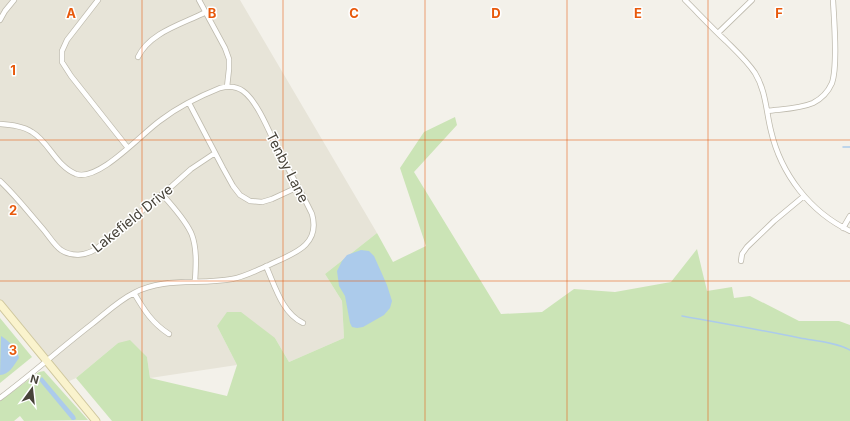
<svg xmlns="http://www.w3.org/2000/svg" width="850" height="421" font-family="Inter,sans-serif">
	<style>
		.residential { fill: #e7e4d8 }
		.green { fill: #cbe4b6 }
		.water { fill: #accbeb }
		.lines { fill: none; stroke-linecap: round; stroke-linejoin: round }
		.stream { stroke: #accbeb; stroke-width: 1.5 }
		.street-casing { stroke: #bebaad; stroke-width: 6 }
		.secondary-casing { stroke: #cfc79d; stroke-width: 9 }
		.street { stroke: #fff; stroke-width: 4.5 }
		.secondary { stroke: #faf3cd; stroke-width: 7 }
		.grid { fill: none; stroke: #e8590c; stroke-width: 1; stroke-opacity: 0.55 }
		.labels { text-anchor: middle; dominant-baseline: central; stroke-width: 3; stroke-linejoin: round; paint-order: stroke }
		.street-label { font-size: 14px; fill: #474339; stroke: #fff }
		.grid-label { font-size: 13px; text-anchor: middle; font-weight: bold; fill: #e8590c; stroke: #fff; stroke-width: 3; stroke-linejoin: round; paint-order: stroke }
	</style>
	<rect width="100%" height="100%" fill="#f3f1ea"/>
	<path class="residential" d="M0 0H240L377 233 325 274 342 301 344 338 289 362 275 338 217 326 237 365 150 378 147 357 118 343 76 378 65 383 0 304Z"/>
	<path class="green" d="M455 117 457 125 414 172 501 314 542 312 574 289 615 292 671 282 697 249 707 291 732 287 734 298 750 296 799 321H839L850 325V421H112L76 378 118 343 130 340 147 357 150 378 227 396 237 365 217 326 227 312H241L275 338 289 362 344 338 342 301 325 274 377 233 393 262 426 246 400 168 424 132Z
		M0 318 32 357 0 383Z
		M44 371 88 420 24 421 20 416 14 421H0V401L39 372Z"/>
	<path class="water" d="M361 250 369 251 374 256 387 285 392 301 390 308 384 315 363 327 357 328 352 327 350 323 345 296 339 286 337 271 342 261 347 255Z
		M1 336C8 340 18 350 19 358 14 365 9 375 0 375Z
		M42 377 75 416 76 419 74 420H72L42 384 39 380Z"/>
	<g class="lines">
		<path class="stream" d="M843 147H850
			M682 316C721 323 761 330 800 338 816 341 835 342 850 350"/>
		<g class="street-casing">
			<path id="street" d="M98 0 67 40 62 51V62L71 76 128 148
				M199 0 225 48 229 59V69L227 87
				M685 0C699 14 712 28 726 41 736 51 747 61 755 73 766 91 766 111 771 131 781 174 810 212 850 231
				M0 20 5 11 14 0
				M718 33 752 0
				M138 57C150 32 183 24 206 12
				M189 103 223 168 233 186 240 195 250 201 262 202 272 199 298 187
				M767 111C782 109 799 109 813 103 821 99 828 92 832 83 838 65 834 20 833 0
				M0 124C11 125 23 126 32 132 49 142 56 166 76 174 99 182 142 133 161 120 178 107 200 96 220 88 228 86 236 86 243 91 257 101 269 131 276 146 288 169 301 191 312 214 321 246 292 254 269 265 257 270 245 277 232 279 199 285 164 277 134 293 118 301 106 313 92 324 61 348 32 374 0 398
				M0 181C16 196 29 213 43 229 49 236 54 245 61 250 72 257 85 256 96 249L172 186 191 169 215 153
				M162 194C172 206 186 220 192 235 197 249 196 266 195 281
				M843 228 850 216
				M741 261 742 254 747 247 774 221 804 196
				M266 266C275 286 282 313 303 323
				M134 293C144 310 152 323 169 334"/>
		</g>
		<g class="secondary-casing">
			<path id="secondary" d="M0 304 96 421"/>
		</g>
		<use href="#street" class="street"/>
		<use href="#secondary" class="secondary"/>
	</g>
	<path class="grid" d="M142 0V421M283 0V421M425 0V421M567 0V421M708 0V421M0 140H850M0 281H850"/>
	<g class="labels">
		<g class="street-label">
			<text transform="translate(288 167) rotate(63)">Tenby Lane</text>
			<text transform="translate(132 218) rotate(-39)">Lakefield Drive</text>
		</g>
	</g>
	<g class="grid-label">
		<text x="71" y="18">A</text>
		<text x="212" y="18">B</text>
		<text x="354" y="18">C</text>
		<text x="496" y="18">D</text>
		<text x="638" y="18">E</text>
		<text x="779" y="18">F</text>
		<text x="13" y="75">1</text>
		<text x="13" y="215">2</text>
		<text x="13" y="355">3</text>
	</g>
	<g transform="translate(32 389) rotate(15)" stroke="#ffffff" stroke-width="3" paint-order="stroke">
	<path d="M0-3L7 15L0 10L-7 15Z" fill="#474339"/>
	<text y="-6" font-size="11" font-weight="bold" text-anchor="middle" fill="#474339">N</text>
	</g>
</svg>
